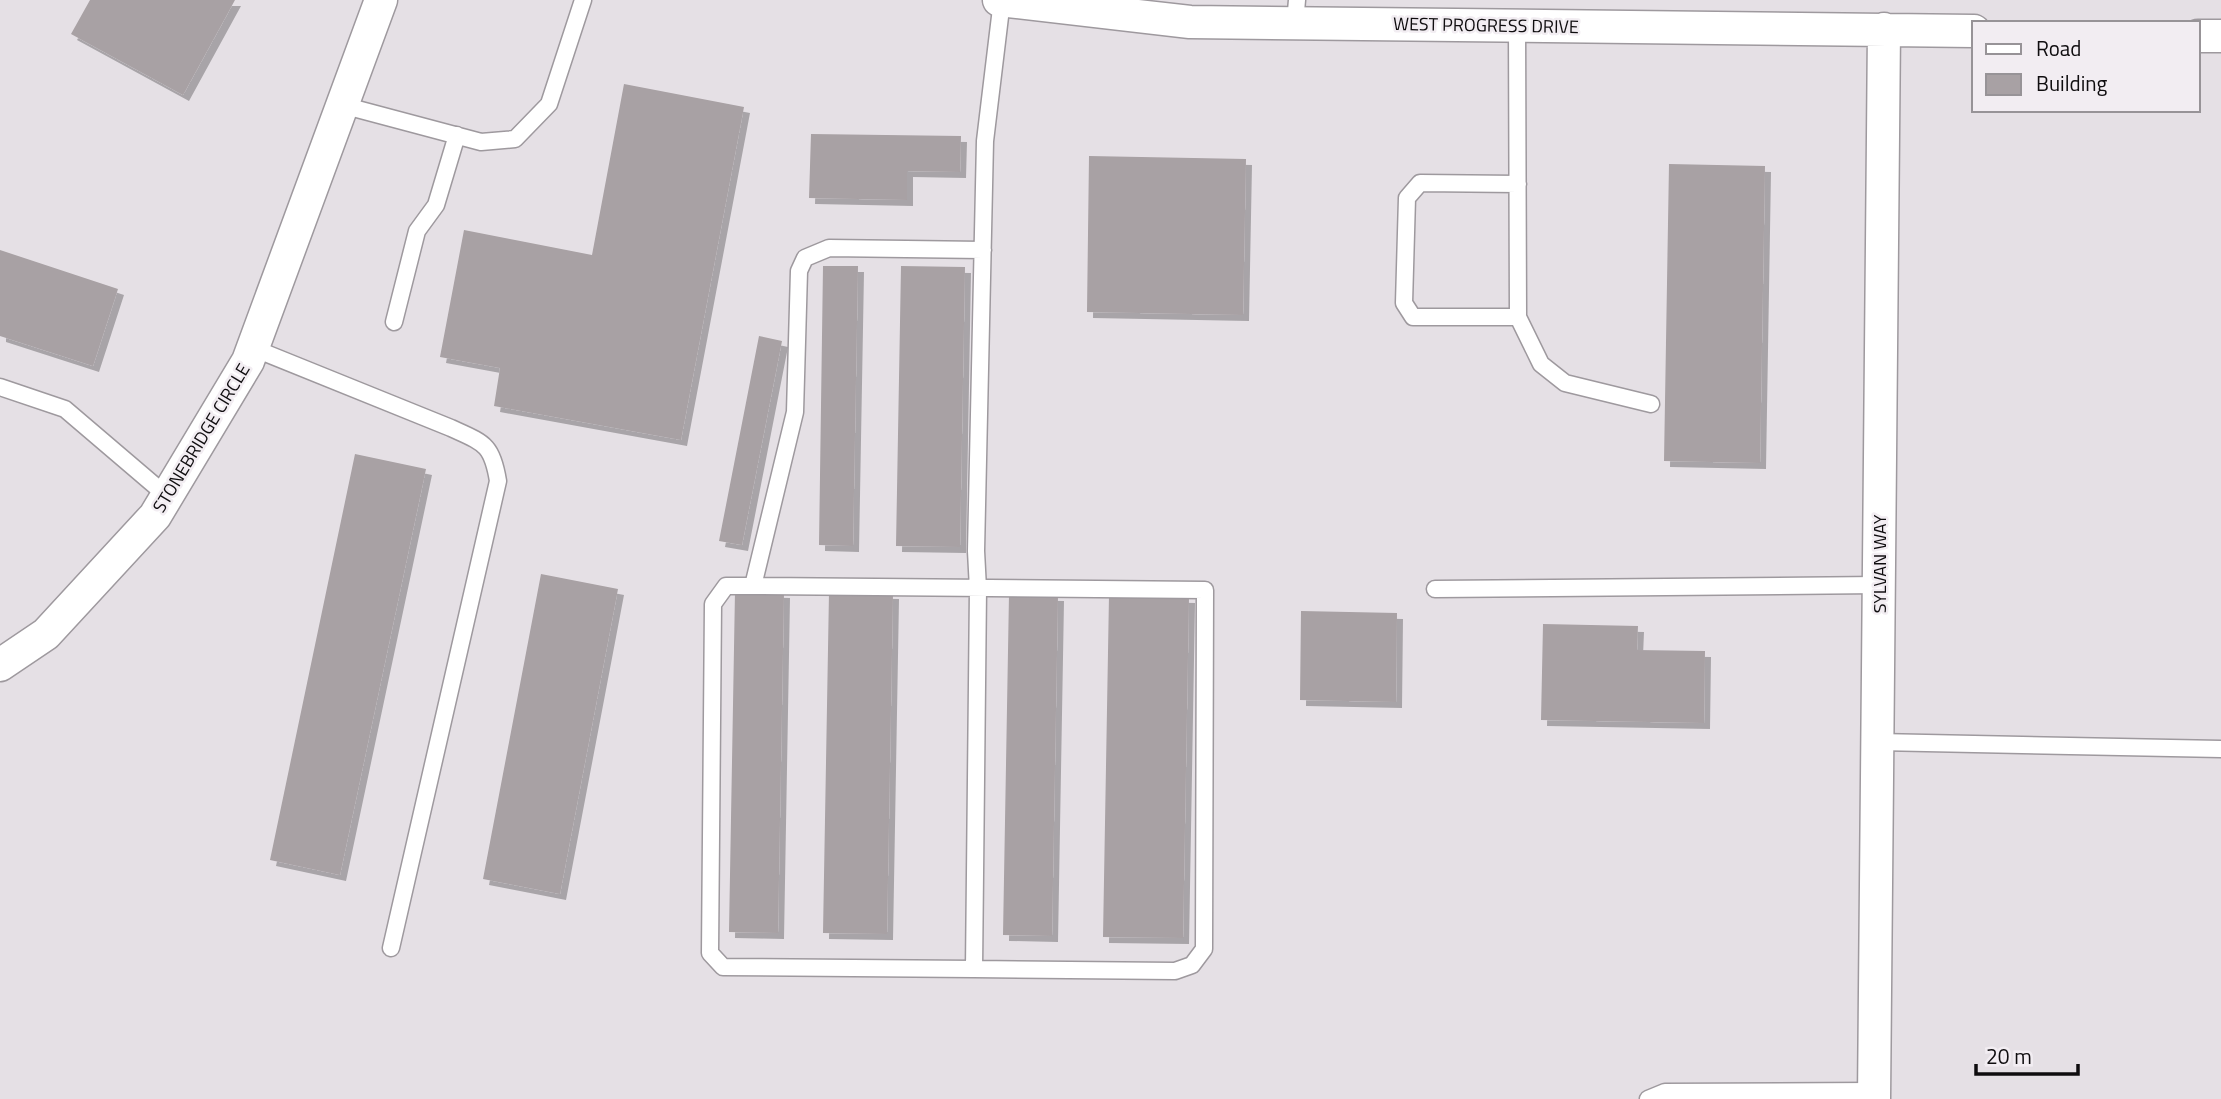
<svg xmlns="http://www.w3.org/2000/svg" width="2221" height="1099" font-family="'Titillium Web',sans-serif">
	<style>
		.building { fill: #a8a1a4; filter: url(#shadow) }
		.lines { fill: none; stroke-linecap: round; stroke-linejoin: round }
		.lane-casing { stroke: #9e999e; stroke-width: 19 }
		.street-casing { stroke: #9e999e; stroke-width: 35 }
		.lane { stroke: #fff; stroke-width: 16 }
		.street { stroke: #fff; stroke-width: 32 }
		.labels { text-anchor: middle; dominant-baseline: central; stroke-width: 5; stroke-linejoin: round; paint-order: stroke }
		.street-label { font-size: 18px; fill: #0f0d0f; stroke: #f2edf2 }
	</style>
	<defs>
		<filter id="shadow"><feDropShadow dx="6" dy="6" stdDeviation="0" flood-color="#0004"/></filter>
	</defs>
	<rect width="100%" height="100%" fill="#e5e0e5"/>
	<path class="building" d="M90 0H235L183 95 71 34Z
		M624 84 744 107 681 440 494 406 500 368 440 357 464 230 592 255Z
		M811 134 961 136 960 172 907 171V200L809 198Z
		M1089 156 1246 159 1243 315 1087 312Z
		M1669 164 1765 166 1760 463 1664 461Z
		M0 250 118 289 93 366 0 336Z
		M823 266H858L853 546 819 545Z
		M901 266 965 267 960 547 896 546Z
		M759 336 782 341 742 545 719 541Z
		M355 454 426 469 340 875 270 860Z
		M541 574 618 589 560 894 483 879Z
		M735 591 784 592 778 933 729 932Z
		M829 592 893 593 887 934 823 933Z
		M1009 594 1058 595 1052 936 1003 935Z
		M1109 595 1189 597 1183 938 1103 937Z
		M1301 611 1397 613 1396 702 1300 700Z
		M1543 624 1638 626 1637 650 1705 651 1704 723 1541 720Z"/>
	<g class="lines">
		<g class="lane-casing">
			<path id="lane" d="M1295 23 1297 0
				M1517 26 1518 317 1541 364 1565 383 1651 404
				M342 105 481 142 515 139 549 104 583 0
				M1518 184 1420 183 1407 198 1404 303 1413 317H1518
				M394 322 417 231 436 205 457 135
				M253 348 451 428C484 443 492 444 498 481L391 948
				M0 387 65 409 167 496
				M753 586 795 412 799 271 805 258 829 248 983 250
				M1435 589 1879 585
				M1878 742 2221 749
				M974 969 723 967 710 953 713 604 726 586H753L1205 590 1204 949 1192 965 1175 971 974 969 978 589 976 551 985 141 1002 0
				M1648 1099 1665 1092 1874 1091"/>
		</g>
		<g class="street-casing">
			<path id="street" d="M999 0 1190 22 1974 31
				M2198 36H2221
				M0 665 46 634 155 516 248 361 381 0
				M1874 1099 1884 29"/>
		</g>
		<use href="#lane" class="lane"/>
		<use href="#street" class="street"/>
	</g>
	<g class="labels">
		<g class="street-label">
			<text transform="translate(1486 25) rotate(1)">WEST PROGRESS DRIVE</text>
			<text transform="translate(201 438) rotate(-59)">STONEBRIDGE CIRCLE</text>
			<text transform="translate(1879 564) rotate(-90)">SYLVAN WAY</text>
		</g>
	</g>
	<rect x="1972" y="21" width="228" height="91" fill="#f2edf2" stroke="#979397" stroke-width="2"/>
	<rect x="1986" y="44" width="35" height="10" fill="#ffffff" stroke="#979397" stroke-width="2"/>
	<text x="2036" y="56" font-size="21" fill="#0f0d0f">Road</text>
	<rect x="1986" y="74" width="35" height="21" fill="#a8a1a4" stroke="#979397" stroke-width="2"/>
	<text x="2036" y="91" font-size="21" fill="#0f0d0f">Building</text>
	<path d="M1976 1064v10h102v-10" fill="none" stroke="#0f0d0f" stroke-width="3.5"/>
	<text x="1986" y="1064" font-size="21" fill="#0f0d0f" stroke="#f2edf2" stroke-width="5" paint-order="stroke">20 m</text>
</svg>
